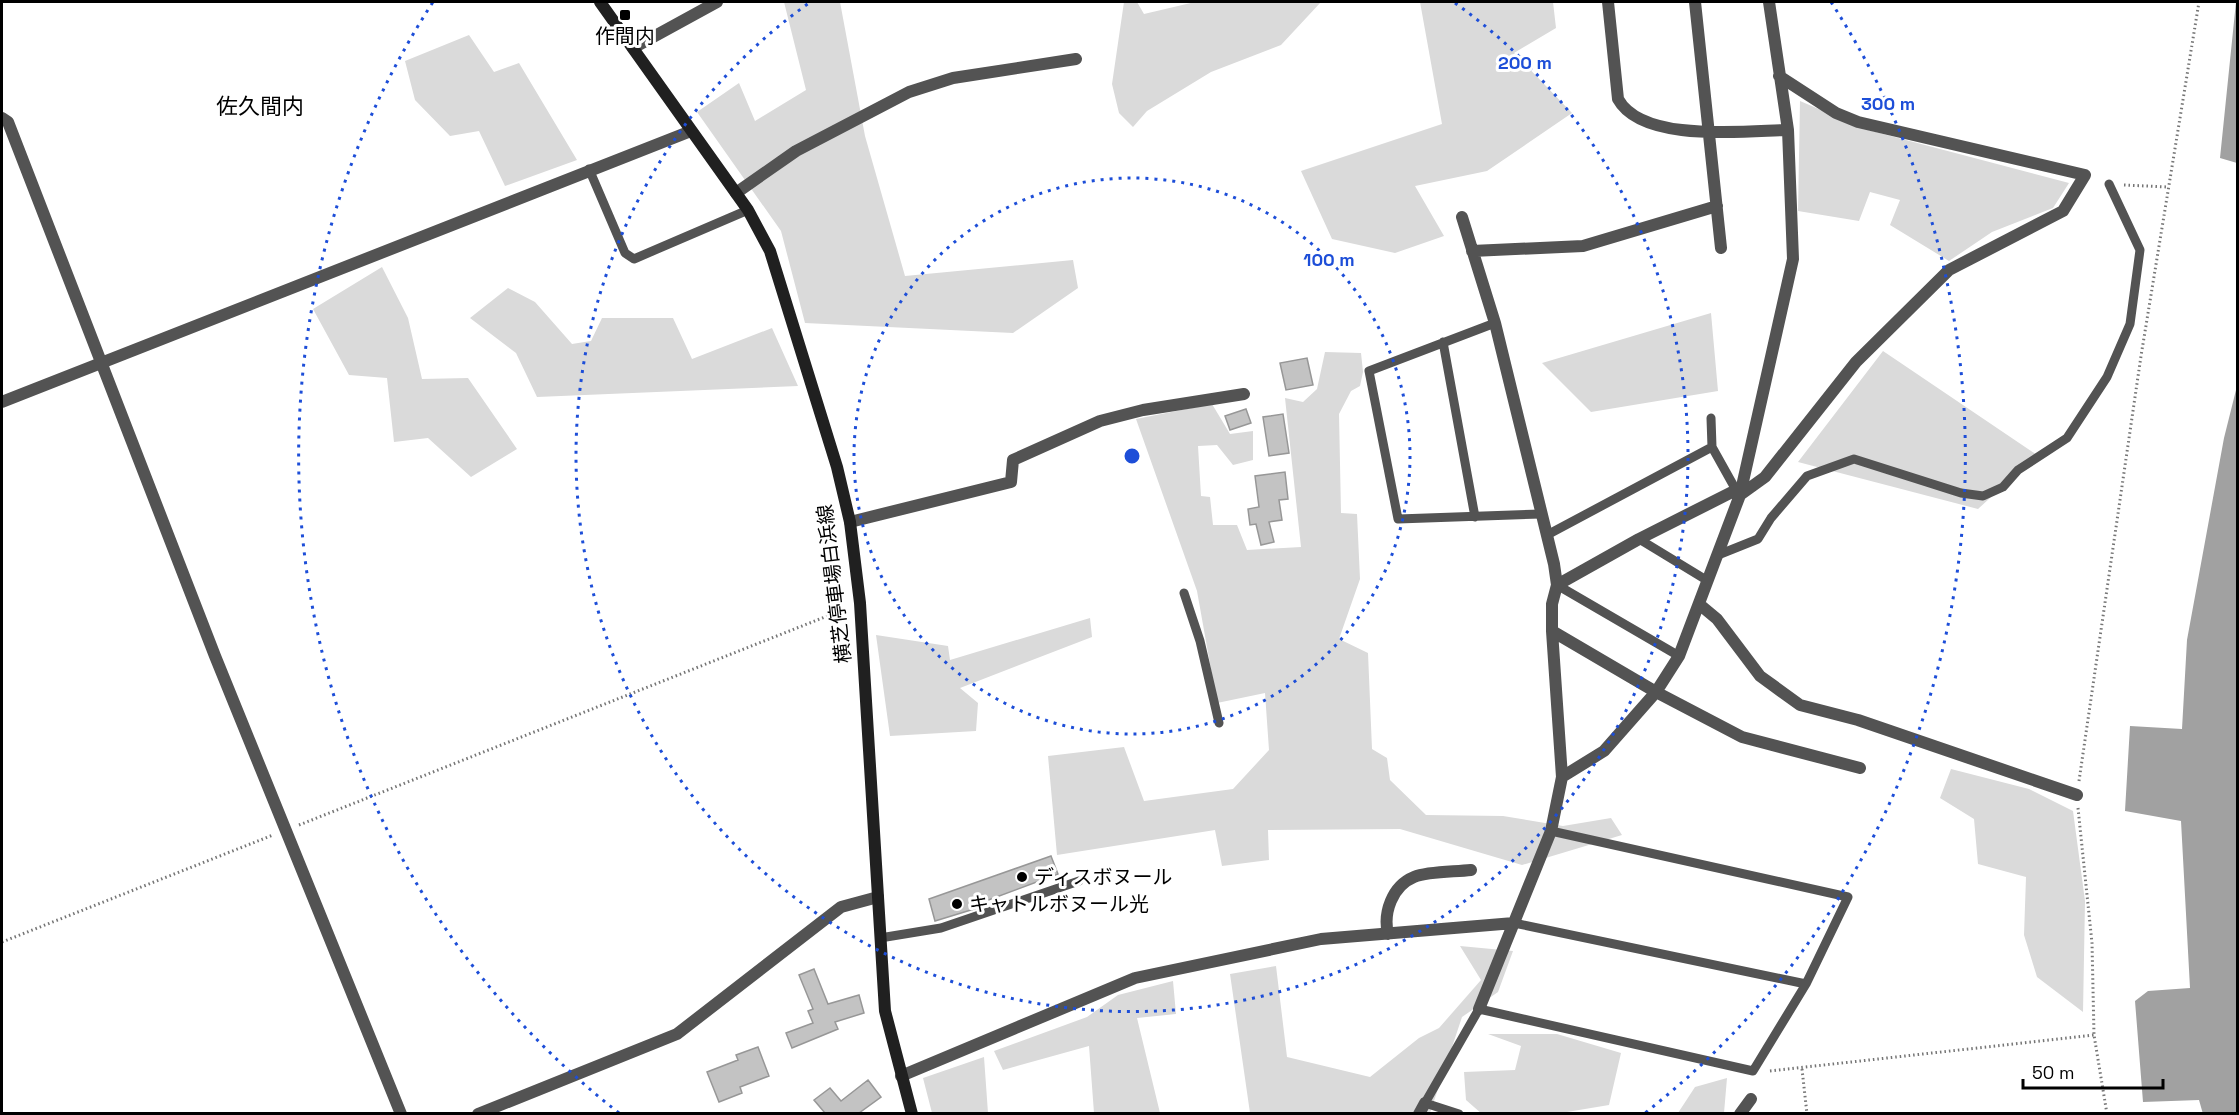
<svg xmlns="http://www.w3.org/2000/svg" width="2239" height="1115" font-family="'Space Grotesk','Noto Sans JP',sans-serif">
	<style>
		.green { fill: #dadada }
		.water { fill: #a1a1a1 }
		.building { fill: #c3c3c3; stroke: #979797; stroke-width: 1.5 }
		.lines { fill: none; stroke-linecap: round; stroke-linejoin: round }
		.path { stroke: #757575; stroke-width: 3; stroke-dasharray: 1.5 3; stroke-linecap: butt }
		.service { stroke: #535353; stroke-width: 9 }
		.minor { stroke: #535353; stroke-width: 12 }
		.secondary { stroke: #202020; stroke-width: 12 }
		.ring { fill: none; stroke: #1d4ed8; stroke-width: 3; stroke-dasharray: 3 6 }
		.poi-dot { fill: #000; stroke: #fff; stroke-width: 2 }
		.labels { text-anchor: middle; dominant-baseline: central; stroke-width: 6; stroke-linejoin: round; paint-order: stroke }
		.poi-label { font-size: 20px; fill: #000; stroke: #fff; text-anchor: start }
		.street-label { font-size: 20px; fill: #000; stroke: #fff }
		.quarter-label { font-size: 22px; fill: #000; stroke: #fff }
		.centre { fill: #1d4ed8; stroke: #fff; stroke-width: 3 }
		.ring-label { font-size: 18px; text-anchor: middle; font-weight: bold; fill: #1d4ed8; stroke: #fff; stroke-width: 6; stroke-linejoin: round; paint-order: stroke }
	</style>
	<rect width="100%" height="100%" fill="#fff"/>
	<path class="green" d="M784 2H840L865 136 905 276 1073 260 1078 288 1013 333 805 323 781 231 697 112 739 83 755 121 806 90Z
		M1124 2H1137L1144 14 1195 2H1321L1281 45 1211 72 1147 111 1133 127 1119 113 1112 84Z
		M1420 2H1553L1556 28 1514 53 1572 113 1487 171 1415 186 1444 236 1395 253 1332 239 1301 171 1442 124Z
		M469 35 494 72 519 63 577 160 505 186 479 131 450 136 415 100 405 61Z
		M1800 101 1868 130 2069 183 2053 208 1992 232 1949 261 1890 225 1900 200 1870 192 1859 221 1798 211Z
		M382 267 408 318 422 379 468 378 517 449 471 477 428 438 394 442 387 378 349 375 313 309Z
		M508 288 535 302 572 344 591 341 602 318H673L692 359 772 328 798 386 537 397 516 353 470 318Z
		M1711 313 1718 391 1591 412 1542 363Z
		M1883 351 2037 455 1978 509 1798 462Z
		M1325 352 1361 353 1363 372 1360 386 1351 391 1339 414 1341 513 1357 514 1360 579 1339 639 1368 653 1372 749 1387 758 1390 780 1426 815 1503 816 1563 826 1611 818 1622 835 1522 865 1400 829 1268 830 1269 860 1222 866 1215 830 1057 855 1048 756 1124 747 1144 801 1233 789 1269 750 1265 693 1217 703 1197 591 1136 419 1212 404 1230 434 1253 431V460L1233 465 1217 445 1198 446 1201 496 1210 497 1213 525H1237L1247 550 1301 547 1285 398 1303 402 1317 389Z
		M1090 618 1092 637 960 688 978 703 976 731 890 736 876 635 948 646 950 660Z
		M1951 769 2029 789 2073 811 2085 901 2083 1012 2037 977 2024 935 2026 877 1978 864 1974 819 1940 798Z
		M1460 946 1513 951 1498 992 1462 1017 1430 1113H1250L1230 974 1276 966 1287 1057 1370 1077 1419 1038 1439 1028 1481 980Z
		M1173 981 1176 1014 1137 1018 1160 1113H1094L1089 1046 1003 1070 994 1051 1087 1017 1118 995Z
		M1488 1034H1557L1621 1053 1609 1105 1561 1113 1482 1114 1466 1100 1464 1072 1515 1070 1521 1046Z
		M984 1057 988 1113H932L923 1078Z
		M1727 1078 1724 1113H1678L1695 1087Z"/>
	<path class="water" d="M2236 2H2238L2237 163 2220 158Z
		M2237 386 2238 1113 2203 1114 2199 1100 2143 1102 2135 1001 2148 991 2190 988 2181 821 2125 811 2130 726 2182 729 2187 640 2224 438Z"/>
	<path class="building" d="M1307 358 1313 385 1286 390 1280 363Z
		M1246 409 1251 423 1230 430 1225 416Z
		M1283 414 1289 453 1269 456 1263 417Z
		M1285 472 1288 499 1279 500 1282 520 1269 522 1274 542 1261 545 1256 524 1250 525 1248 509 1259 507 1255 476Z
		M1051 856 1058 874 983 902 984 906 935 921 929 899Z
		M814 969 828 1004 859 995 864 1013 835 1022 838 1029 792 1048 786 1033 813 1023 808 1011 813 1009 799 975Z
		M758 1047 769 1076 740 1087 742 1093 719 1102 707 1072 738 1060 736 1055Z
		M868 1080 881 1097 859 1113H825L814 1100 830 1088 841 1101Z"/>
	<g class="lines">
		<path class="path" d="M2124 185 2168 187
			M2079 781 2141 356 2199 2
			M2078 808 2092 943 2094 1035 2107 1114
			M299 825 845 609
			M2 942 273 835
			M1802 1069 1807 1114
			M1770 1071 2094 1035"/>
		<path class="service" d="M589 169 625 253 634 259 748 210
			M1495 323 1369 371 1398 519 1541 514
			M1443 342 1475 517
			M1711 418 1712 447 1736 490
			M1547 535 1712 447
			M1639 539 1708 581
			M1718 555 1758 539 1771 518 1807 476 1854 459 1961 493 1983 496 2003 487 2018 470 2067 438 2107 377 2130 324 2140 250 2109 184
			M1557 585 1679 656
			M1184 593 1200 641 1219 723
			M1514 923 1806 984
			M880 938 941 928 1079 881
			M1459 1114 1425 1103 1479 1009 1753 1071 1806 984 1848 897 1551 831"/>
		<path class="minor" d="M1608 2 1618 99C1642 143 1744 131 1788 130
			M1695 2 1721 248
			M633 48 717 2
			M2 118 8 122 215 656 401 1114
			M736 193 796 151 909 92 953 78 1076 59
			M1462 217 1495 323 1554 564 1557 585 1552 604V631L1562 777 1551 831 1479 1009
			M1472 251 1583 246 1717 206
			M2 402 691 131
			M1740 495 1765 477 1856 362 1949 270 2063 211 2085 175 1858 122 1836 113 1779 76
			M850 522 1011 482 1013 460 1100 421 1143 410 1244 394
			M1557 585 1639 539 1742 487
			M1699 604 1717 619 1760 676 1800 705 1858 720 2077 795
			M1552 631 1656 692 1742 737 1860 768
			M1562 777 1604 751 1656 692 1679 656 1740 495 1793 259 1788 130 1769 2
			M1388 934C1383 913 1392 886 1414 877 1429 871 1454 872 1471 870
			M901 1076 1135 978 1321 939 1514 923
			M478 1114 677 1034 841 907 878 897
			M1419 1114 1425 1103
			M1740 1114 1751 1099"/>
		<path class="secondary" d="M600 2 748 210 770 251 837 467 850 522 860 603 885 1011 912 1114"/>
	</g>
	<g class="ring">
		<circle cx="1132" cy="456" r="278"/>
		<path d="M1455 3A556 556 0 1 1 809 3"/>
		<path d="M619 1113A834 834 0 0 1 433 2M1831 2A834 834 0 0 1 1645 1113"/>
	</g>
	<g class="poi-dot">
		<rect x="619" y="9" width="12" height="12" rx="3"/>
		<circle cx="1022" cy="877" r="6"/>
		<circle cx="957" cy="904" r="6"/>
	</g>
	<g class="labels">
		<g class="poi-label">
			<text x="625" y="36" text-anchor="middle">作間内</text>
			<text x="1034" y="877">ディスボヌール</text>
			<text x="969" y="904">キャトルボヌール光</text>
		</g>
		<g class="street-label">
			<text transform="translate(834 584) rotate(-97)">横芝停車場白浜線</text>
		</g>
		<g class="quarter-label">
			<text x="260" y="106">佐久間内</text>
		</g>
	</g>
	<circle cx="1132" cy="456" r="9" class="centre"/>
	<g class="ring-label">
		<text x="1525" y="69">200 m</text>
		<text x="1888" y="110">300 m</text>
		<text x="1329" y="266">100 m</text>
	</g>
	<rect width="2239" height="1115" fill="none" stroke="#000000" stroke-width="6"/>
	<path d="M2023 1079v9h140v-9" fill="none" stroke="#000000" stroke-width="3"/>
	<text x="2032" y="1079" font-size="18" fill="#000000" stroke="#ffffff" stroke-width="4.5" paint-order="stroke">50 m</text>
</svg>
